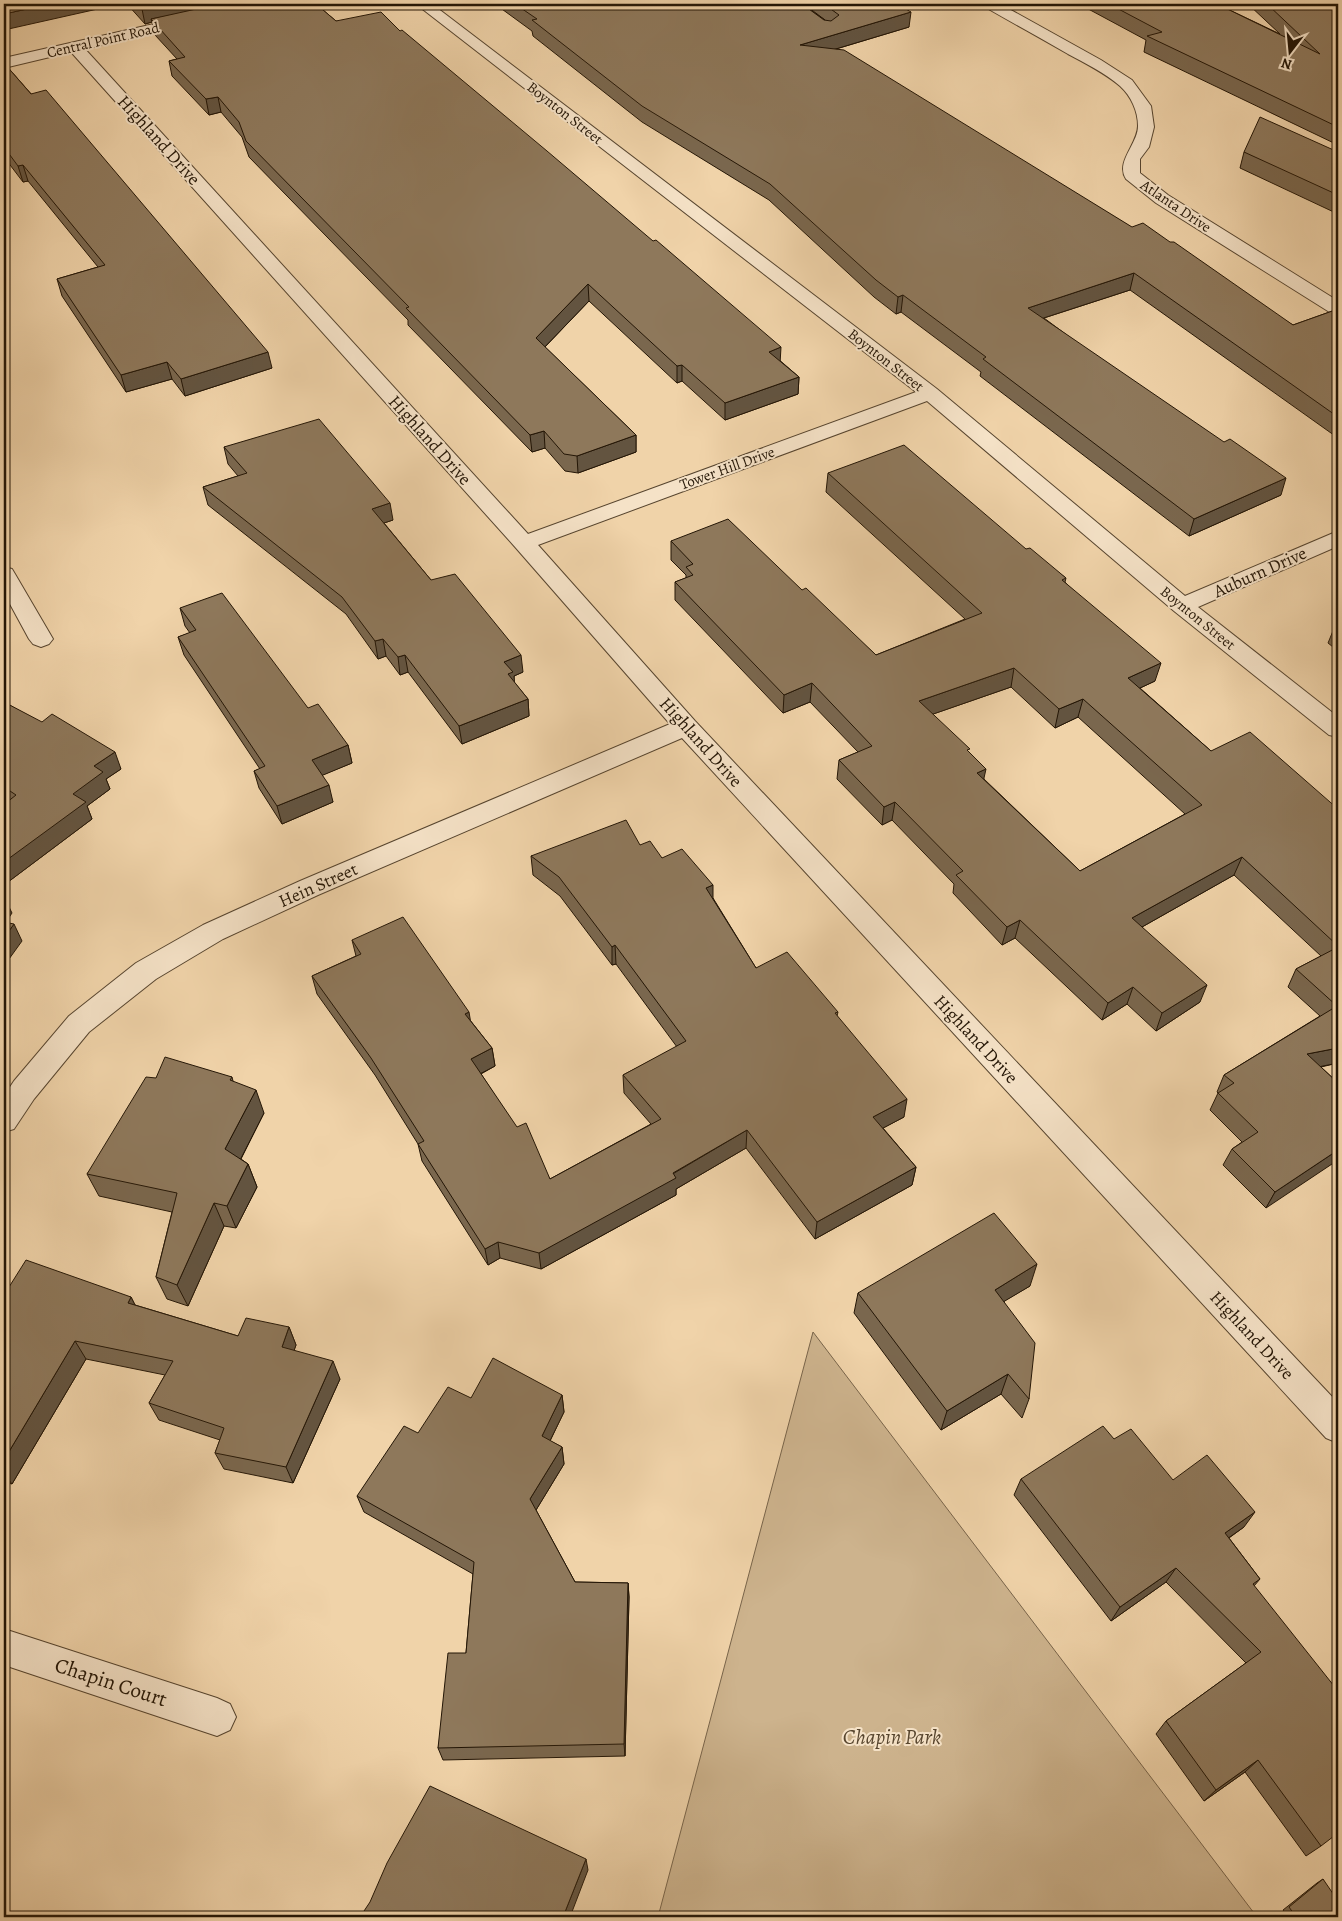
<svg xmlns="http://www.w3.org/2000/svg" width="1342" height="1921" font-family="Alegreya,serif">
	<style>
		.green { fill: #cdb38d; stroke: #78644a }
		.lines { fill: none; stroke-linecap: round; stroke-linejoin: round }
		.minor-casing { stroke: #57452f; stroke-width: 2 }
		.minor { fill: #f5e2c7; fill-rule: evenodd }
		.wall { fill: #7a674e; stroke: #241606; fill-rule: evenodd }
		.shaded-wall { fill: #635440; stroke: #241606 }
		.building { fill: #8e785b; stroke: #241606; fill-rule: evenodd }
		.labels { text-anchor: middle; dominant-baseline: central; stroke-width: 4; stroke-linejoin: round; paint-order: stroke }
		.far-street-label { font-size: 15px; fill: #241606; stroke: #f5e2c7 }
		.street-label { font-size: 18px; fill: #241606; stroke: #f5e2c7 }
		.near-street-label { font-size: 21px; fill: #241606; stroke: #f5e2c7 }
		.near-park-label { font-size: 21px; font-style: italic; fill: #57452e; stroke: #f5e2c7 }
	</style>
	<rect width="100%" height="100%" fill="#f0d3a9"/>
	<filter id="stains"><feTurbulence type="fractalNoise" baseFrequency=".004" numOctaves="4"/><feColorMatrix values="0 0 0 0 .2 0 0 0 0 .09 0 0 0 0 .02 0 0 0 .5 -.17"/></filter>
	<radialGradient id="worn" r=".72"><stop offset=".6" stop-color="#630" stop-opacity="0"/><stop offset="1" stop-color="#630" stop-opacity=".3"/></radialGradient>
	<path class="green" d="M813 1332 1257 1917H658Z"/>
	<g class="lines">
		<g class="minor-casing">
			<path id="minor" d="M242 4H267L260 8 85 49 528 534 916 392 416 4H432L937 389 1185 596 1338 531V546L1198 607 1338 717V737L1329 735 1174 611 927 401 538 545 695 721 1338 1403V1443L1326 1438 682 738 318 895 223 939 156 979 89 1032 34 1099 14 1129 4 1132V1096L14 1081 69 1016 136 963 203 925 300 881 670 724 516 548 71 52 4 68V58Z
				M983 4H1000L1101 60 1132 80 1151 106 1154 127 1149 147 1140 159V173L1168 195 1338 301V315L1331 313 1156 203 1126 179C1115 162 1138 144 1138 126 1138 111 1131 96 1120 86 1105 73 1085 63 1068 54 1040 38 1013 23 985 7Z
				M4 567 12 569 15 574 53 639 49 644 41 647 33 644 29 639 4 593Z
				M4 1629 217 1698 230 1704 236 1717 230 1730 217 1736 4 1665Z"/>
		</g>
		<use href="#minor" class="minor"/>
	</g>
	<path class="wall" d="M127 4H316L336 21 400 31 799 377 798 394 725 420 682 381 677 383 589 301 545 347 636 435V452L578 473 565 471 545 448 532 452 408 325V320L249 157 242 137 221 112 209 115 172 76 169 61 177 59 155 35 152 22 145 24Z
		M495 4H802L825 20 804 4H897L909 27 836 49 1293 325 1338 309V438L1130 290 1044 318 1281 495 1189 536 980 376 981 372 901 312 896 314 874 297 769 200 642 122 533 36 532 31Z
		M1079 4H1217L1280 34 1248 4H1338V145L1144 52 1146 40Z
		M4 63 272 368 185 396 172 379 126 392 62 296 57 279 98 267 28 181 23 182 4 157Z
		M1244 152H1338V214L1240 168Z
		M224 447 393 520 384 523 431 580 523 672 514 676V682L528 699 529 716 462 744 408 672 400 675 386 656 378 659 346 614 208 505 203 487 238 476 228 464Z
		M828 473 1026 549 1066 578 1065 582 1155 681 1140 688 1211 751 1338 809V1063L1321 1067 1338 1083 1266 1208 1223 1165 1232 1149 1242 1142 1210 1110 1218 1093 1217 1092 1224 1075 1320 1016 1288 987 1296 969 1321 956 1234 875 1142 927 1200 1002 1156 1031 1127 1004 1102 1020 1015 938 1002 945 953 893 954 884 892 820 882 825 837 779 839 760 858 752 810 702 783 713 675 600V582L686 578V575L671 560V541L802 590 876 655 965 619 826 492ZM1011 687 1055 728 1078 717 1185 814 1080 871 984 779 969 753 933 714Z
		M180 608 308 708 348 745 352 763 322 775 333 802 282 824 259 788 254 771 260 769 184 655 178 637 190 633 185 626Z
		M1338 624V651L1328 643 1335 626Z
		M4 702 121 769 106 779 110 789 87 806 92 819 4 885V806L7 802 4 800Z
		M640 845 662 858 713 898 756 968 838 1012 837 1016 904 1117 883 1128 916 1167 912 1185 815 1239 746 1148 676 1189V1195L541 1269 500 1258 488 1265 422 1161 418 1144 375 1075 317 994 312 976 356 956 352 940 470 1020 492 1048 495 1066 481 1074 550 1179 651 1124 624 1093 623 1075 677 1047 616 964 612 965 560 896 533 875 531 856Z
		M232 1077 233 1081 264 1113 241 1159 248 1164 257 1187 236 1228 224 1226 188 1306 167 1299 156 1277 172 1212 99 1196 87 1174 156 1078Z
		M1030 1286 1004 1301 1029 1399 1022 1418 1001 1394 941 1430 854 1313 858 1293Z
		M4 1295 131 1297 135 1305 238 1336 289 1327 296 1345 294 1350 340 1379 293 1483 224 1469 215 1453 220 1440 159 1420 149 1403 165 1375 86 1359 12 1484 4 1482Z
		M562 1395 564 1412 550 1441 562 1447 564 1464 536 1510 575 1582 628 1583 629 1597 625 1756 443 1760 438 1748 466 1653 473 1574 364 1512 357 1496 471 1398Z
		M1021 1479 1173 1480 1244 1527 1229 1538 1260 1579 1254 1586 1321 1846 1306 1856 1245 1772 1204 1801 1156 1734 1166 1721 1246 1663 1166 1582 1111 1621 1014 1495Z
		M1323 1879 1338 1917H1288L1283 1910 1317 1883Z"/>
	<path class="shaded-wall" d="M50 4H120L4 30V14Z
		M165 4H235L151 19 152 22 145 24 142 9Z
		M911 12 909 27 799 60 800 45Z
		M218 97 221 112 209 115 206 99Z
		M23 165 28 181 23 182 18 166Z
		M1134 273 1130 290 1025 324 1028 308Z
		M588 284 589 301 537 355 536 338Z
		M903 295 901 312 896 314 898 297Z
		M781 347 780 364 769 352Z
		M268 352 272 368 185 396 181 379Z
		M167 362 172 379 126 392 121 375Z
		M682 365V381L677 383V366Z
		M799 377 798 394 725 420V403Z
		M544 431 545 448 532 452 530 435Z
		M636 435V452L578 473 577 456Z
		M1286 478 1281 495 1189 536 1194 519Z
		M390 503 393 520 375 526 372 509Z
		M383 639 386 656 378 659 375 641Z
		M405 655 408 672 400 675 398 657Z
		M521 655 523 672 514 676 515 690 510 692 504 662Z
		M1161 663 1155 681 1123 696 1128 678Z
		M1014 668 1011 687 916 720 919 701Z
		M812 683 810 702 783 713 784 695Z
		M528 699 529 716 462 744 459 726Z
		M1083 699 1078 717 1055 728 1059 709Z
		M348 745 352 763 316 778 312 760Z
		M115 752 121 769 106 779 110 789 87 806 92 819 4 885V862L94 766Z
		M986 769 982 787 977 773Z
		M329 785 333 802 282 824 277 806Z
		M895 802 892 820 882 825 884 807Z
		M1242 857 1234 875 1126 936 1132 918Z
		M713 885V904L706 888Z
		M4 897 12 913 4 925Z
		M1020 920 1015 938 1002 945 1007 927Z
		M14 924 22 941 4 966V938Z
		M615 945 616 964 612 965V947Z
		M1207 985 1200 1002 1156 1031 1162 1013Z
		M1133 987 1127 1004 1102 1020 1108 1003Z
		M469 1012 472 1030 465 1014Z
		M492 1048 495 1066 474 1077 471 1059Z
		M1338 1048V1063L1298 1071 1307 1054Z
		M256 1090 264 1113 234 1172 225 1149Z
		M907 1099 904 1117 870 1135 873 1117Z
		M747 1130 746 1148 676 1189V1195L541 1269 539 1253Z
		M1338 1150V1160L1266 1208 1275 1192Z
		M248 1164 257 1187 236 1228 227 1206Z
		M916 1167 912 1185 815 1239 817 1222Z
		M214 1203 224 1226 188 1306 177 1285Z
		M498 1242 500 1258 488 1265 485 1249Z
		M1037 1264 1030 1286 988 1311 995 1290Z
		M131 1297 140 1315 128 1303Z
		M289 1327 296 1345 289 1365 282 1347Z
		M75 1341 86 1359 12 1484 4 1474V1460Z
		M333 1361 340 1379 293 1483 286 1467Z
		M1008 1374 1001 1394 941 1430 947 1411Z
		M562 1395 564 1412 544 1453 542 1436Z
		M562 1447 564 1464 533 1515 530 1499Z
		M1255 1512 1244 1527 1214 1548 1225 1533Z
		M1176 1568 1166 1582 1111 1621 1120 1607Z
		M628 1583 629 1597 625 1756 624 1744Z
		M1258 1760 1245 1772 1204 1801 1216 1790Z
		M586 1859 588 1870 570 1917H563Z"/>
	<path class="building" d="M4 4H50L4 14Z
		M137 4H165L142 9Z
		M219 4H316L336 21 381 12 400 31 402 30 547 151 653 241 656 240 781 347 769 352 799 377 725 403 682 365 677 366 588 284 536 338 636 435 577 456 564 454 544 431 530 435 406 308 409 307 246 141 239 122 218 97 206 99 169 61 185 57 151 19Z
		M515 4H802L824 20 831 21 839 15 824 4H897L911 12 800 45 844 50 1132 227 1143 223 1170 242H1174L1293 325 1338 309V344L1336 345 1338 346V417L1134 273 1028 308 1224 442 1230 439 1286 478 1194 519 983 359 986 357 903 295 898 297 876 280 770 184 642 106 532 20 537 19Z
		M1109 4H1217L1320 54 1267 4H1338V127L1147 36 1162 32Z
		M4 63 31 94 46 90 268 352 181 379 167 362 121 375 57 279 105 265 23 165 18 166 4 147Z
		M1260 117 1338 152V195L1244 152Z
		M319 419 390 503 372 509 431 580 455 574 521 655 504 662 513 672 508 674 528 699 459 726 405 655 398 657 383 639 375 641 342 597 203 487 247 473 224 447Z
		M904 445 1026 549 1030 548 1066 578 1062 580 1161 663 1128 678 1211 751 1250 732 1338 809V946L1242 857 1132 918 1207 985 1162 1013 1133 987 1108 1003 1020 920 1007 927 956 875 963 871 895 802 884 807 839 760 872 746 812 683 784 695 675 582 693 575 686 567 693 564 671 541 728 519 802 590 806 588 876 655 982 613 828 473ZM1014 668 1059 709 1083 699 1202 805 1080 871 977 773 986 769 967 750 970 749 919 701Z
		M222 593 308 708 318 704 348 745 312 760 329 785 277 806 254 771 265 766 178 637 196 630 180 608Z
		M4 702 42 722 52 714 115 752 94 766 103 772 73 794 86 802 4 862V806L6 803 16 795 4 787Z
		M626 820 640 845 650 841 662 858 682 849 713 885 706 888 756 968 787 952 838 1012 835 1013 907 1099 873 1117 916 1167 817 1222 747 1130 673 1173 676 1178 539 1253 498 1242 485 1249 418 1144 424 1141 371 1058 312 976 361 954 352 940 403 917 469 1012 465 1014 492 1048 471 1059 517 1127 526 1123 550 1179 661 1119 623 1075 686 1041 615 945 612 947 559 877 531 856Z
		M4 922 14 924 4 938Z
		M1338 947V1048L1307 1054 1338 1083V1150L1275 1192 1232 1149 1258 1132 1218 1093 1234 1083 1224 1075 1337 1006 1296 969Z
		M165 1057 232 1077 230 1080 256 1090 225 1149 248 1164 227 1206 214 1203 177 1285 156 1277 177 1193 87 1174 146 1077 156 1078Z
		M994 1213 1037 1264 995 1290 1035 1343 1029 1399 1008 1374 947 1411 858 1293Z
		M26 1260 131 1297 128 1303 238 1336 246 1318 289 1327 282 1347 333 1361 286 1467 215 1453 224 1428 149 1403 173 1361 75 1341 4 1460V1295Z
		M493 1358 562 1395 542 1436 562 1447 530 1499 575 1582 628 1583 624 1744 438 1748 448 1653H466L474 1562 357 1496 404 1426 418 1433 448 1387 471 1398Z
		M1103 1426 1114 1439 1131 1429 1173 1480 1207 1455 1255 1512 1225 1533 1260 1579 1253 1584 1338 1691V1833L1321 1846 1258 1760 1216 1790 1166 1721 1261 1652 1176 1568 1120 1607 1021 1479Z
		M430 1786 586 1859 563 1917H360L370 1902 387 1863Z
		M1323 1879 1338 1901V1917H1296L1289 1907Z"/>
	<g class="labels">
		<g class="far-street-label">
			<text transform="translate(103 40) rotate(-13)">Central Point Road</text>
			<text transform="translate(565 113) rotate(38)">Boynton Street</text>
			<text transform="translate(1176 206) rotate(34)">Atlanta Drive</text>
			<text transform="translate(886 360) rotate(38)">Boynton Street</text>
			<text transform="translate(727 468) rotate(-20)">Tower Hill Drive</text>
			<text transform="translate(1198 618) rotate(39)">Boynton Street</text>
		</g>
		<g class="street-label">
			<text transform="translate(159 140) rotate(48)">Highland Drive</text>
			<text transform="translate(430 440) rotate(48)">Highland Drive</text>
			<text transform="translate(1260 572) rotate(-24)">Auburn Drive</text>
			<text transform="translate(701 742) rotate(48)">Highland Drive</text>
			<text transform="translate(318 885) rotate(-24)">Hein Street</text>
			<text transform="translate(976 1039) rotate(47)">Highland Drive</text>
			<text transform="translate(1252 1335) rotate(47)">Highland Drive</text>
		</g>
		<g class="near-street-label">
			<text transform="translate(111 1682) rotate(18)">Chapin Court</text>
		</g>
		<g class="near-park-label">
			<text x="892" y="1737">Chapin Park</text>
		</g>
	</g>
	<rect width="1342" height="1921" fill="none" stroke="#f0d3a9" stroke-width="20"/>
	<rect x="5" y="5" width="1332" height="1911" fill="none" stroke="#241606" stroke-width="2.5"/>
	<rect x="10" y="10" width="1322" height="1901" fill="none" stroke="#241606"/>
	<g transform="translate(1290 52) rotate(196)" stroke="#f5e2c7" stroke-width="4" paint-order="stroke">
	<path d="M0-4L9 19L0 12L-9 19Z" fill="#241606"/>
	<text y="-8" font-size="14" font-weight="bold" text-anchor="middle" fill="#241606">N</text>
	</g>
	<rect width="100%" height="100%" filter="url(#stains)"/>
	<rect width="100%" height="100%" fill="url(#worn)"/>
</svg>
